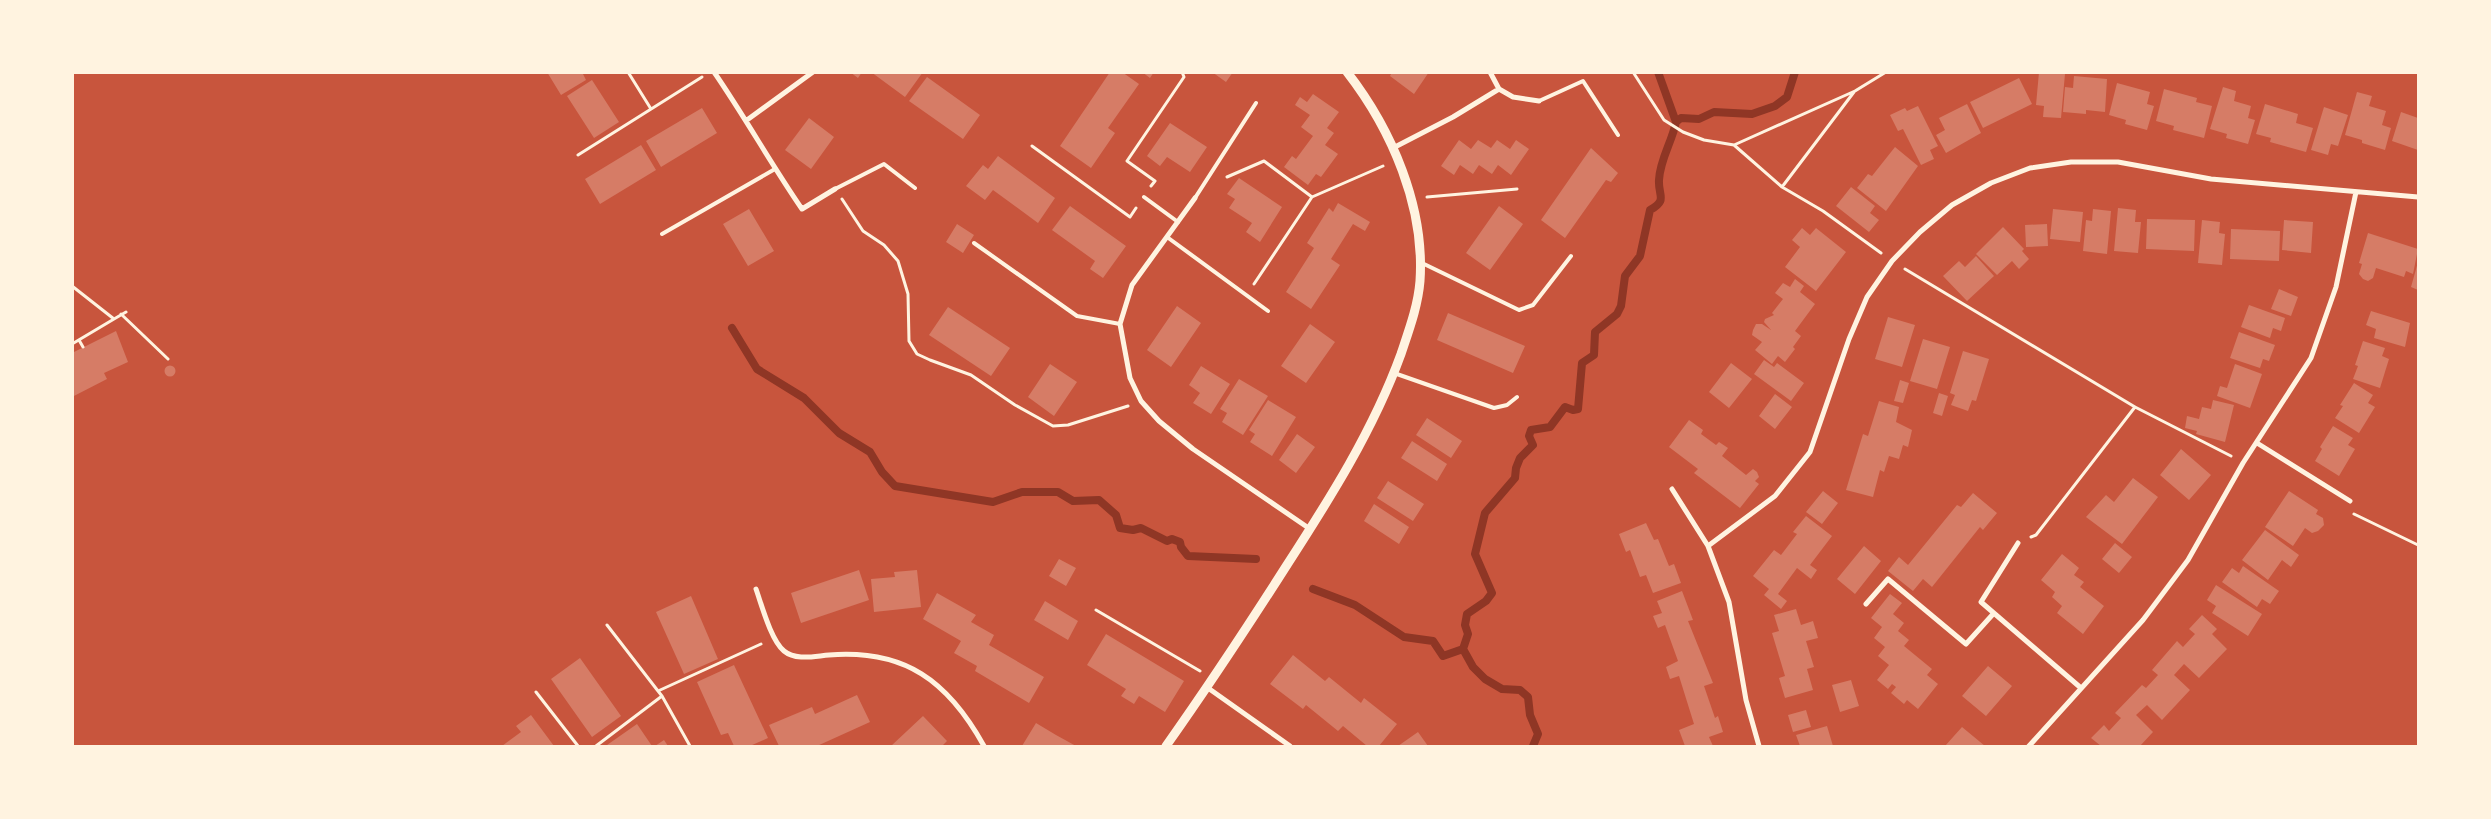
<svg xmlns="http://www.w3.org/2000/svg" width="2491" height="819" font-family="'Roboto Condensed',sans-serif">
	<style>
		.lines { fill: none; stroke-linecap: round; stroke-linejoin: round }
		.stream { stroke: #8f3625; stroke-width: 8 }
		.building { fill: #d67c66 }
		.path { stroke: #fff3e0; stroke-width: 3 }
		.service { stroke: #fff3e0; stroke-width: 4 }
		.minor { stroke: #fff3e0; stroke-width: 5 }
		.tertiary { stroke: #fff3e0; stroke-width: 9 }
	</style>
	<rect width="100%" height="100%" fill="#c8553d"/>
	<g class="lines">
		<path class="stream" d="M1676 122 1681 118 1699 119 1714 112 1752 114 1775 106 1787 97 1795 72
			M732 328 757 369 804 398 839 433 870 452 882 472 895 486 993 502 1022 492H1058L1073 501 1099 500 1116 515 1120 528 1133 530 1141 528 1167 541 1172 539 1180 542 1181 547 1188 556 1256 559
			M1313 589 1355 605 1404 637 1433 641 1443 656 1463 649
			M1533 746 1538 734 1530 715 1528 697 1520 690 1502 689 1485 679 1473 667 1463 649 1468 634 1465 625 1467 614 1486 601 1492 593 1475 554 1485 513 1515 478 1516 468 1520 458 1533 445 1529 436 1531 430 1550 427 1565 407 1573 410 1578 409 1582 363 1594 355 1595 332 1617 314 1621 306 1625 276 1640 256 1650 210C1668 200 1658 196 1659 180 1660 159 1672 142 1676 122L1658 72"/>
	</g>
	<path class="building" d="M547 72H582L586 80 561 95Z
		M850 72H862L858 78Z
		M871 72H923L905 97Z
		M1110 72H1122L1139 84 1108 128 1115 133 1091 168 1060 146Z
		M1142 72H1154L1150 78Z
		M1212 72H1233L1226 82Z
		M1392 72H1429L1414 94 1390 76Z
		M2039 72 2065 74 2061 118 2043 117 2044 106 2036 105Z
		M2074 76 2107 79 2105 112 2086 110V114L2063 112 2065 87 2073 88Z
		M927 77 980 115 963 139 909 101Z
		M2019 78 2032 104 1983 128 1970 102Z
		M592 80 619 122 594 138 567 96Z
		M2117 83 2150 92 2147 104 2154 106 2147 130 2125 124 2126 120 2109 115Z
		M2223 87 2236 91 2234 101 2251 106 2248 118 2255 120 2248 144 2226 138 2227 134 2210 129Z
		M2164 89 2197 98 2196 102 2212 106 2204 138 2173 130 2174 126 2156 121Z
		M2357 92 2372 96 2369 106 2386 111 2382 125 2391 128 2385 150 2362 143V140L2345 135Z
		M1313 94 1339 112 1327 128 1334 133 1325 145 1338 154 1321 177 1316 174 1308 185 1284 167 1292 156 1296 159 1313 136 1301 127 1310 115 1295 105 1300 97 1307 102Z
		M1967 104 1981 133 1946 153 1936 135 1945 130 1939 118Z
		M2265 104 2298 114 2296 123 2313 128 2306 152 2270 142 2271 138 2256 134Z
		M1918 106 1938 146 1930 150 1934 159 1921 165 1903 129 1898 131 1890 115 1905 108 1907 111Z
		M2324 107 2348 115 2338 146 2331 144 2328 155 2311 150Z
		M702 108 717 133 661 167 646 141Z
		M2401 112 2418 118V150L2392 141Z
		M809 118 834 137 811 169 785 150Z
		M1170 123 1207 147 1190 172 1167 157 1160 166 1147 156Z
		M1459 140 1471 149 1478 140 1491 148 1497 140 1510 149 1516 140 1529 149 1511 175 1498 165 1492 174 1479 165 1473 174 1460 165 1454 175 1441 166Z
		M641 145 656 170 600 204 585 179Z
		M1895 147 1918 166 1886 211 1857 188 1868 174 1872 176Z
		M1591 148 1618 173 1611 182 1606 180 1565 238 1541 220Z
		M998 156 1055 198 1038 223 993 190 985 200 966 186 983 165 988 169Z
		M1239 178 1282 207 1260 242 1246 232 1252 223 1229 208 1235 199 1227 194Z
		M1851 187 1875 206 1870 213 1879 220 1869 232 1836 206Z
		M1338 203 1370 222 1365 231 1353 224 1331 259 1340 265 1311 309 1286 292 1314 248 1307 243 1329 208 1333 212Z
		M1070 206 1126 246 1103 278 1090 269 1095 261 1052 230Z
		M1499 206 1523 224 1490 270 1466 253Z
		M2118 208 2136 210 2135 222H2141L2138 253 2114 251Z
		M749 209 774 251 748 266 723 224Z
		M2053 209 2083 212 2080 242 2050 239Z
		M2093 209 2111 211 2107 254 2083 251 2086 220 2092 221Z
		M2147 219 2195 220 2194 251 2146 249Z
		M2202 220 2220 222 2219 233 2225 234 2222 265 2198 263Z
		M2284 220 2313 222 2311 253 2282 250Z
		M957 224 974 235 963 253 946 242Z
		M2047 224 2048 246 2026 247 2025 225Z
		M2003 227 2024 249 2022 251 2029 259 2019 269 2012 261 1997 275 1976 254Z
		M1802 228 1810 235 1816 228 1846 252 1816 291 1785 267 1800 247 1792 240Z
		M2231 229 2280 231 2279 261 2230 259Z
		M2368 233 2418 249 2413 274 2406 271 2404 277 2376 268 2373 278 2368 281 2363 279 2359 274 2362 264 2359 263Z
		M1976 256 1994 276 1967 301 1943 276 1959 261 1965 267Z
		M2418 262V290L2411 287Z
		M1795 279 1804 286 1800 292 1815 304 1795 331 1801 336 1793 347 1795 349 1785 362 1778 356 1772 364 1755 350 1762 342 1752 335 1753 330 1756 324H1762L1771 330 1764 322 1765 319 1774 315 1772 313 1783 299 1775 293 1783 283 1790 287Z
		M2279 289 2298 297 2291 316 2271 309Z
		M2249 305 2285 318 2281 331 2273 328 2270 338 2241 327Z
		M1177 306 1201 323 1171 367 1147 350Z
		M948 307 1010 348 991 376 929 335Z
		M2371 311 2410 323 2405 347 2374 338 2376 329 2366 325Z
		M1448 313 1525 346 1513 373 1437 340Z
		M1888 317 1915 325 1902 367 1875 359Z
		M1310 324 1335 342 1306 383 1281 366Z
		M116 331 128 362 104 373 107 379 72 397V353Z
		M2239 332 2275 345 2269 361 2263 359 2260 368 2230 358Z
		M1923 339 1950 347 1937 389 1910 381Z
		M2363 341 2385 348 2382 356 2389 359 2380 388 2353 379 2358 366 2355 365Z
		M1963 351 1989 359 1976 401 1972 400 1968 411 1951 405 1955 395 1950 393Z
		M1764 360 1774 367 1777 363 1804 383 1791 401 1754 374Z
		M1731 363 1752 379 1729 408 1709 392Z
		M1050 364 1077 382 1054 416 1028 397Z
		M2235 364 2262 374 2250 408 2217 396 2220 386 2227 388Z
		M164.5 371a5.5 5.5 0 1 1 11 0a5.5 5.5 0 1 1-11 0Z
		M1201 366 1230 384 1211 414 1193 403 1200 393 1189 385Z
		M1239 379 1268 396 1243 435 1222 422 1227 413 1220 409Z
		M1900 380 1909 383 1903 403 1894 401Z
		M2354 383 2373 395 2368 403 2375 407 2359 433 2335 418 2343 406 2340 405Z
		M1939 393 1948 396 1942 416 1933 413Z
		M1775 394 1792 407 1775 429 1759 416Z
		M1268 400 1296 417 1272 456 1250 442 1255 434 1249 430Z
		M2213 400 2234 405 2225 442 2196 434 2197 431 2185 428 2187 416 2199 419 2202 407 2211 409Z
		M1879 401 1899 407 1896 422 1912 430 1908 447 1903 445 1899 459 1889 456 1884 472 1880 470 1873 497 1846 490 1863 434 1868 436Z
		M1427 418 1462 441 1451 458 1416 435Z
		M1689 420 1703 430 1701 434 1716 445 1719 442 1728 448 1722 456 1746 475 1753 469 1757 472 1759 477 1755 481 1759 484 1740 508 1694 473 1698 469 1669 447Z
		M2333 426 2353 438 2348 445 2355 449 2339 476 2315 461 2322 449 2320 447Z
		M1297 434 1315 447 1296 473 1279 460Z
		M1412 441 1447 464 1437 481 1401 458Z
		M2181 449 2211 475 2189 500 2160 475Z
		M2133 478 2158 497 2122 544 2086 517 2106 495 2114 502Z
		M1388 481 1424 504 1413 521 1377 498Z
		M1823 491 1838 503 1822 524 1806 512Z
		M2289 491 2318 510 2316 514 2323 518 2324 525 2318 531 2312 533 2305 528 2293 546 2265 527Z
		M1973 493 1997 513 1983 530 1980 527 1932 587 1923 579 1913 591 1888 571 1899 557 1908 565 1957 505 1961 507Z
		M1374 504 1409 527 1399 544 1364 521Z
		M1806 516 1832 536 1810 565 1817 570 1811 579 1797 568 1778 594 1787 601 1781 609 1764 595 1769 589 1753 576 1774 550 1781 555 1797 534 1793 532Z
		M1646 523 1654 540 1658 539 1669 566 1674 564 1681 583 1653 593 1646 575 1640 577 1630 550 1626 552 1619 534Z
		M2265 530 2299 555 2291 567 2282 560 2268 580 2242 560Z
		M2115 543 2132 557 2119 573 2102 559Z
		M1864 546 1881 561 1855 594 1837 579Z
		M2062 554 2079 568 2074 575 2084 582 2080 587 2104 606 2083 634 2057 613 2062 606 2052 597 2055 592 2041 580Z
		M1059 559 1076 568 1066 586 1049 576Z
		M2243 566 2279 591 2270 604 2262 599 2257 607 2222 582 2232 568 2239 573Z
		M859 570 869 600 801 623 791 593Z
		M917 570 921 607 874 612 871 579 895 577 894 572Z
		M2216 585 2262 614 2248 636 2212 613 2216 606 2207 600Z
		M1682 591 1693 620 1688 621 1713 683 1704 686 1715 718 1718 716 1723 732 1709 737 1713 746H1685L1679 730 1694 724 1679 676 1670 679 1666 667 1678 661 1665 625 1658 628 1653 616 1662 613 1657 601Z
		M937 593 976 615 971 622 994 635 989 645 1044 677 1029 703 975 671 977 666 954 653 961 641 923 619Z
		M1890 594 1902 603 1893 614 1904 623 1898 631 1909 640 1904 646 1932 669 1927 675 1938 684 1918 709 1907 700 1904 704 1891 693 1896 687 1892 684 1888 689 1877 680 1889 665 1878 656 1885 647 1874 638 1882 627 1871 618Z
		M691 596 718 659 684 674 656 612Z
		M1045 601 1078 621 1068 640 1034 620Z
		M1796 609 1801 625 1813 621 1818 638 1806 641 1814 667 1807 669 1813 690 1785 698 1779 678 1785 676 1772 633 1779 631 1774 615Z
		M2202 615 2217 629 2212 634 2227 649 2199 678 2184 664 2174 675 2190 690 2162 720 2147 705 2136 715 2153 732 2140 746H2101L2091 738 2104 725 2109 731 2121 718 2115 713 2142 685 2146 688 2158 675 2152 670 2177 641 2183 647 2195 634 2189 629Z
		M1106 634 1184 681 1165 712 1139 696 1134 704 1121 696 1126 689 1087 665Z
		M1293 655 1325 681 1329 677 1361 703 1364 698 1397 724 1379 746H1367L1343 726 1338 731 1306 705 1303 709 1270 684Z
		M580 658 621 716 592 737 551 679Z
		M734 665 768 738 750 746H734L728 733 721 735 697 682Z
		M1988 666 2012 686 1986 716 1962 696Z
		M1851 680 1859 706 1840 712 1832 685Z
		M857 695 870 722 817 746H779L769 725 812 707 815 714Z
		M1806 710 1811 727 1793 732 1788 715Z
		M531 715 554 746H502L521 732 516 726Z
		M923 716 947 741 942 746H891Z
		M1036 723 1056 735 1076 746H1022Z
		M637 724 652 746H608L607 745Z
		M1827 726 1833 746H1800L1796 735Z
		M1962 727 1985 746H1945Z
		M1418 732 1428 746H1398Z
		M664 740 668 746H655Z"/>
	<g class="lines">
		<path class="path" d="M628 72 651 109
			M1633 72 1664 120 1683 132 1704 140 1734 145 1782 187 1823 211 1881 253
			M1734 145 1855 91 1886 72
			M1032 146 1130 217 1136 208
			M578 155 702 77
			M1227 177 1264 161 1312 197 1254 284
			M1151 186 1155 181 1127 161 1184 77 1182 72
			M1782 187 1854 92
			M1312 197 1383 166
			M1427 197 1517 189
			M842 199 863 231 884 245 898 261 908 294 909 341 917 354 930 360 971 375 1015 405 1053 426 1068 425 1128 406
			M1905 269 2135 407 2231 456
			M72 286 114 319 126 312
			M121 314 168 359
			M79 340 83 347
			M72 344 114 319
			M2354 514 2418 545
			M2031 537 2036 535 2135 407
			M1096 610 1200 671
			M607 625 658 691
			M536 692 578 746
			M662 696 690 746
			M596 746 662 696 658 691 761 644"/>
		<path class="service" d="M1539 101 1583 81 1618 135
			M835 189 884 164 915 188
			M1144 197 1178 222
			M1195 198 1256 103
			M662 234 775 169
			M1167 237 1268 311
			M974 243 1077 316 1120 324
			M1422 263 1519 310 1533 305 1571 256
			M1394 373 1494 408 1507 405 1517 397"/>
		<path class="minor" d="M714 72C745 117 771 164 802 209L835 189
			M1490 72 1499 89
			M747 120 813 72
			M1393 148 1453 117 1499 89 1513 97 1539 101
			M1195 198 1132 285 1120 324 1130 378 1141 401 1159 421 1193 449 1310 529
			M2257 443 2350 501
			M1672 489 1708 546 1729 602 1746 700 1759 746
			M2018 543 1981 602 2081 688
			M1708 546 1775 496 1810 452 1849 339 1867 297 1892 261 1920 232 1952 205 1991 183 2030 168 2071 162H2118L2211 179 2418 197
			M756 589C762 606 771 640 784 651 796 661 815 656 829 655 905 649 948 681 984 746
			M1866 604 1888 579 1966 644 1994 613
			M1208 688 1290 746
			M2029 746 2143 620 2188 560 2243 463 2311 358 2336 287 2356 192"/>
		<path class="tertiary" d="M1166 746C1207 688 1246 629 1285 568 1329 500 1373 431 1401 354 1409 330 1418 306 1420 281 1425 207 1392 130 1347 72"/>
	</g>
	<rect width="2491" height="819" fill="none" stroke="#fff3e0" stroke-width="148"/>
</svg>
